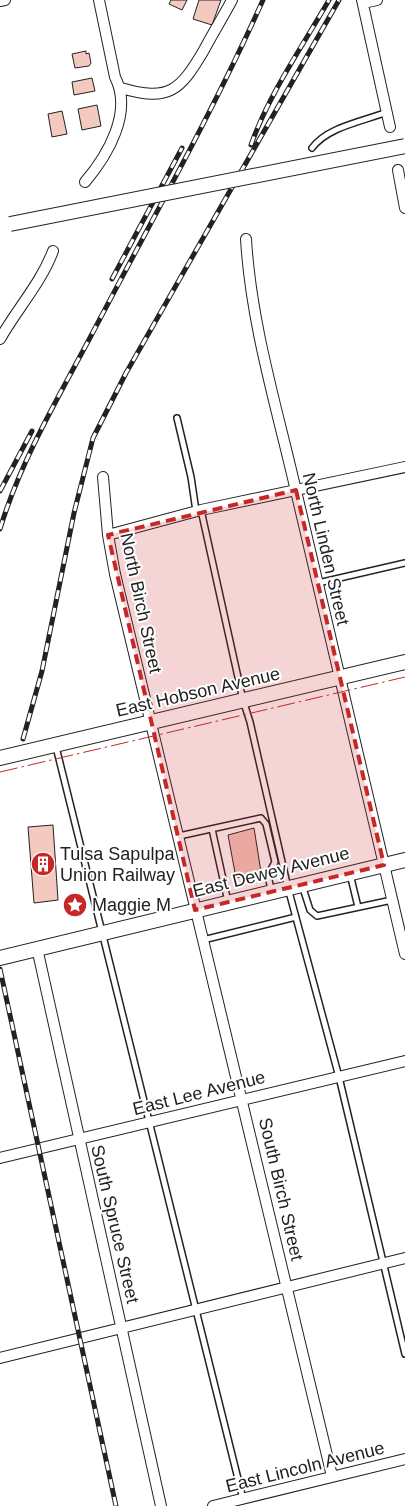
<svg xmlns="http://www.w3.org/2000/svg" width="405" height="1506" font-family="Helvetica,sans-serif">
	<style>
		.building { fill: #f3c9c0; stroke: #222 }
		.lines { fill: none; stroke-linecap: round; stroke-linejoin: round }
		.lane-casing { stroke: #222; stroke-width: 8 }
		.street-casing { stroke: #222; stroke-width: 12 }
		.secondary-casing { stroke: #222; stroke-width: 16 }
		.lane { stroke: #fff; stroke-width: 5 }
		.street { stroke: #fff; stroke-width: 10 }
		.secondary { stroke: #fff; stroke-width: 14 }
		.rail-casing { stroke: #222; stroke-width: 5 }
		.rail { stroke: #fff; stroke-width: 3; stroke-dasharray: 9; stroke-linecap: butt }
		.secondary-bridge-casing { stroke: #222; stroke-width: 16; stroke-linecap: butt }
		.secondary-bridge { stroke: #fff; stroke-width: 14 }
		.power { stroke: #c62828; stroke-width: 1; stroke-dasharray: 18 4 2.5 4; stroke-linecap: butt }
		.marked { fill: #c62828; fill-opacity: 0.2; stroke: #c62828; stroke-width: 4; stroke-dasharray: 10 6; stroke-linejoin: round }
		.labels { text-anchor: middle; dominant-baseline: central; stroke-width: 4; stroke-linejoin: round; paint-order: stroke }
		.street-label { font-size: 18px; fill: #222; stroke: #fff }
		.poi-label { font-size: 18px; fill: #222; stroke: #fff; text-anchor: start }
	</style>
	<rect width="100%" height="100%" fill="#fff"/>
	<path class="building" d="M171 0H187L182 10 169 4Z
		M199 0H221L212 25 193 19Z
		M86 51V54L89 53 91 63 89 66 75 68 72 54Z
		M92 78 95 91 74 95 72 82Z
		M97 105 101 126 82 130 78 109Z
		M62 111 67 134 52 137 48 114Z
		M53 825 58 900 34 903 28 827Z
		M254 828 261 872 236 878 228 835Z"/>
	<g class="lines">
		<g class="lane-casing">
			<path id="lane" d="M312 148C327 127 364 121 387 112
				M177 418 191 477 196 511
				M201 510 243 700 250 722 288 888 339 1077 405 1354
				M318 583 405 563
				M56 747 243 1499
				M212 829 228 902
				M179 836 261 818 266 824 275 862 268 875 271 890
				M350 874 358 907
				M302 885 310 910 317 916 392 900
				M203 940 296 917"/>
		</g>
		<g class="street-casing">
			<path id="street" d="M362 0 390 127
				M0 1 5 0
				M363 3 377 0
				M121 88C169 102 180 91 204 50 213 33 223 17 232 0
				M398 170 405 208
				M85 182C108 155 133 112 115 77L99 0
				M246 239C251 324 277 408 296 491 332 645 368 799 405 954
				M0 339C17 309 41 283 53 251
				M103 477 108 535 115 574C188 874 260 1175 332 1476
				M108 535 201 510 405 467
				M37 948 161 1506
				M0 1158 405 1061
				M0 1358 405 1258
				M213 1506 405 1459"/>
		</g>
		<g class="secondary-casing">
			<path id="secondary" d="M0 758 405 662
				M0 958 405 860"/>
		</g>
		<use href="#lane" class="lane"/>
		<use href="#street" class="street"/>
		<use href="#secondary" class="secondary"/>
		<g class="rail-casing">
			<path id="rail" d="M251 145C269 94 302 47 329 0
				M112 279 182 148
				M0 491 32 431
				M0 529C21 460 58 398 92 334 150 223 212 114 263 0
				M23 739 42 671 74 513 93 438 126 373 339 0
				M0 969 116 1506"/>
		</g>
		<use href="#rail" class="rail"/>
		<g class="secondary-bridge-casing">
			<path id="secondary-bridge" d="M10 224 405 146"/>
		</g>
		<use href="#secondary-bridge" class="secondary-bridge"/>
		<path class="power" d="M0 772 405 677"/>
	</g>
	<path class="marked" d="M296 490 384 865 195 910 108 535Z"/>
	<defs>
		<g id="building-disc" transform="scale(1.25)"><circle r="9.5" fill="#c62828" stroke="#fff"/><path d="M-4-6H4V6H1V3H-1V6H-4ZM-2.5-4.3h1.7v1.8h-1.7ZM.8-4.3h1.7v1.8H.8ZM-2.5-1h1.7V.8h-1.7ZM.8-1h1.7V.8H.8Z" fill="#fff"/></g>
		<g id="sight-disc" transform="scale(1.25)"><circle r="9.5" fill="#c62828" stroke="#fff"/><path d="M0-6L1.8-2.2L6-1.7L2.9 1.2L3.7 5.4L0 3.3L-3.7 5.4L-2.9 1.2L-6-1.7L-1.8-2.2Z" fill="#fff"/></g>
	</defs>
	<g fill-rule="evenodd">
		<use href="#building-disc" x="43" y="864"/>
		<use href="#sight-disc" x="75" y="905"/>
	</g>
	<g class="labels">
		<g class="street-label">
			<text transform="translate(326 549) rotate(77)">North Linden Street</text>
			<text transform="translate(141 603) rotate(78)">North Birch Street</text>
			<text transform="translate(198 692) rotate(-13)">East Hobson Avenue</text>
			<text transform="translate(271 872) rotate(-14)">East Dewey Avenue</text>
			<text transform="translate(199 1093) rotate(-14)">East Lee Avenue</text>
			<text transform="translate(281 1189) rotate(77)">South Birch Street</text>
			<text transform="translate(115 1224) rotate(77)">South Spruce Street</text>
			<text transform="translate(305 1467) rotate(-14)">East Lincoln Avenue</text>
		</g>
		<g class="poi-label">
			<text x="60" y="854">Tulsa Sapulpa<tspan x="60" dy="21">Union Railway</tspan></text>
			<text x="92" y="905">Maggie M</text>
		</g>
	</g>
</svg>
